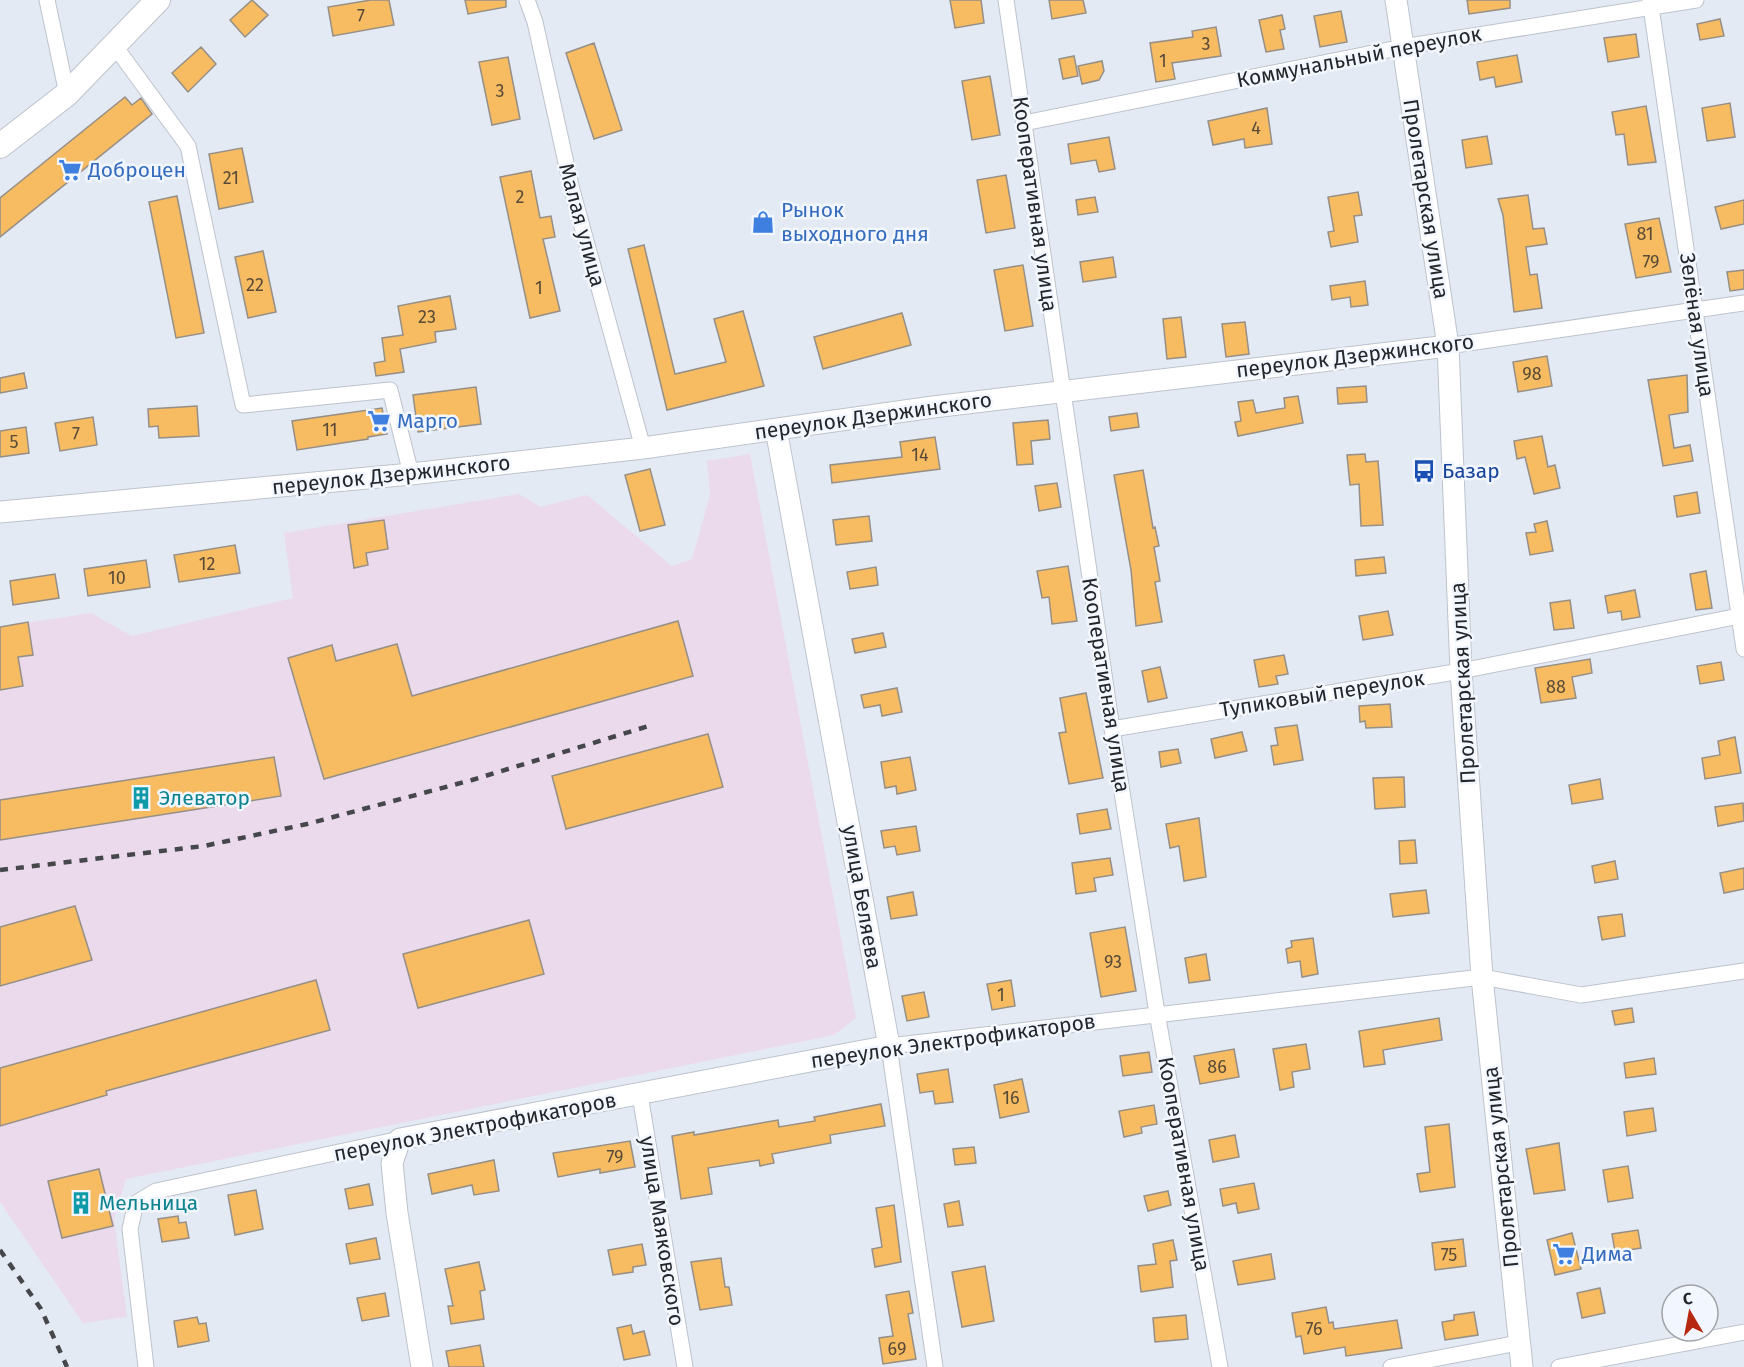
<svg xmlns="http://www.w3.org/2000/svg" width="1744" height="1367" font-family="'Fira Sans',sans-serif">
	<style>
		.industrial { fill: #eadaec }
		.building { fill: #f7bb61; stroke: #958f87; stroke-width: 1.5 }
		.lines { fill: none; stroke-linecap: round; stroke-linejoin: round }
		.street-casing { stroke: #bdc3cc; stroke-width: 17 }
		.secondary-casing { stroke: #bdc3cc; stroke-width: 23 }
		.primary-casing { stroke: #bdc3cc; stroke-width: 26 }
		.street { stroke: #fff; stroke-width: 15 }
		.secondary { stroke: #fff; stroke-width: 21 }
		.primary { stroke: #fff; stroke-width: 24 }
		.rail { stroke: #45474b; stroke-width: 4.5; stroke-dasharray: 8 8; stroke-linecap: butt }
		.labels { text-anchor: middle; dominant-baseline: central; stroke-width: 5; stroke-linejoin: round; paint-order: stroke }
		.number-label { font-size: 18px; fill: #594b37 }
		.street-label { font-size: 21px; fill: #242629; stroke: #f2f7ff }
		.shop-label { font-size: 21px; fill: #366cbe; stroke: #f2f7ff; text-anchor: start }
		.transit-label { font-size: 21px; fill: #164399; stroke: #f2f7ff; text-anchor: start }
		.culture-label { font-size: 21px; fill: #0d838f; stroke: #f2f7ff; text-anchor: start }
	</style>
	<rect width="100%" height="100%" fill="#e4eaf3"/>
	<path class="industrial" d="M750 454 856 1018 834 1035 126 1179 114 1219 127 1317 83 1323 0 1202V627L91 613 132 636 293 598 284 533 519 494 540 507 587 495 672 566 692 559 710 495 707 461Z"/>
	<path class="building" d="M252 0 268 15 245 37 230 20Z
		M371 0H389L394 25 333 36 328 7Z
		M465 0H506V7L468 14Z
		M950 0H981L984 23 955 28Z
		M1049 0H1083L1086 13 1052 19Z
		M1467 0H1510V8L1469 14Z
		M1341 11 1347 42 1320 47 1314 16Z
		M1282 15 1285 29 1280 30 1284 49 1266 52 1259 20Z
		M1720 19 1724 36 1700 40 1697 24Z
		M1216 27 1221 56 1172 63 1175 79 1156 82 1150 43 1193 37 1192 31Z
		M1636 34 1639 57 1608 62 1604 38Z
		M594 43 622 130 594 139 566 53Z
		M201 47 216 64 188 92 172 73Z
		M1517 55 1522 82 1496 87 1494 77 1480 80 1477 62Z
		M1074 56 1078 76 1063 79 1059 59Z
		M508 57 520 119 492 125 479 62Z
		M1102 61 1104 71 1099 80 1082 84 1078 66Z
		M990 76 1000 135 972 140 962 81Z
		M125 97 132 105 141 98 152 114 0 237V198Z
		M1730 103 1735 137 1707 141 1702 108Z
		M1646 106 1656 162 1628 165 1624 134 1616 135 1612 112Z
		M1267 108 1272 144 1245 148 1244 139 1213 145 1208 121Z
		M1487 136 1492 164 1466 168 1462 140Z
		M1109 137 1115 169 1099 172 1096 160 1071 164 1068 144Z
		M242 148 253 202 219 209 209 154Z
		M531 171 540 218 551 216 555 237 543 239 560 311 530 318 500 177Z
		M1006 175 1015 228 986 233 977 180Z
		M1358 192 1362 215 1354 216 1358 242 1331 247 1328 232 1334 231 1328 197Z
		M1528 195 1533 229 1544 228 1547 244 1526 247 1530 275 1537 274 1542 308 1514 312 1503 215 1498 199Z
		M177 196 204 333 176 338 149 202Z
		M1095 197 1098 212 1078 215 1076 200Z
		M1744 200V224L1721 229 1715 207Z
		M1659 218 1671 272 1636 278 1625 224Z
		M644 245 675 374 726 362 714 319 743 311 764 386 667 410 628 249Z
		M263 251 276 312 248 318 235 257Z
		M1113 257 1116 277 1083 282 1080 262Z
		M1023 265 1033 326 1005 331 994 270Z
		M1744 270V289L1730 291 1727 272Z
		M1365 281 1368 305 1351 307 1350 297 1332 300 1330 286Z
		M450 296 456 329 435 332 436 342 400 349 404 372 376 376 374 363 385 361 382 338 403 335 398 306Z
		M902 313 911 345 823 369 814 337Z
		M1181 317 1186 357 1167 359 1163 319Z
		M1245 322 1249 354 1226 357 1222 324Z
		M1547 356 1552 386 1518 392 1513 362Z
		M24 373 27 388 0 393V378Z
		M1687 375 1688 412 1669 415 1674 448 1690 445 1693 461 1663 466 1648 380Z
		M1366 386 1367 402 1338 404 1337 388Z
		M476 387 481 424 418 432 413 395Z
		M1298 396 1303 423 1238 436 1235 422 1241 421 1238 402 1253 400 1256 413 1285 408 1284 398Z
		M197 406 199 436 159 438 158 426 149 427 148 409Z
		M382 408 387 434 368 437V439L297 450 292 421Z
		M1137 413 1139 427 1111 431 1109 417Z
		M93 417 97 445 60 451 55 423Z
		M1048 420 1050 439 1031 441 1033 464 1017 465 1013 423Z
		M26 427 29 453 0 457V431Z
		M1542 436 1548 467 1555 465 1560 488 1534 494 1525 457 1517 459 1514 441Z
		M935 437 940 469 832 483 830 465 902 457 900 442Z
		M1365 454 1366 462 1378 461 1383 525 1361 526 1359 484 1350 485 1347 455Z
		M650 469 665 525 640 531 625 475Z
		M1143 470 1153 528 1155 527 1159 546 1154 547 1160 581 1155 582 1162 622 1136 626 1131 570 1114 475Z
		M1057 483 1061 507 1039 511 1035 486Z
		M1697 492 1700 513 1677 517 1674 496Z
		M869 516 872 541 836 545 833 520Z
		M384 520 388 549 366 553 368 565 354 568 348 525Z
		M1547 521 1553 551 1530 555 1526 533 1536 532 1534 524Z
		M235 545 240 573 179 582 174 555Z
		M1384 557 1386 573 1356 576 1355 560Z
		M146 560 150 587 88 596 84 569Z
		M1068 566 1077 621 1052 624 1049 597 1042 598 1037 571Z
		M876 567 878 585 850 589 847 572Z
		M1706 571 1712 608 1696 610 1690 574Z
		M55 574 59 598 13 605 10 581Z
		M1635 590 1640 617 1622 620 1621 611 1608 613 1605 596Z
		M1570 600 1574 628 1554 630 1550 603Z
		M1388 611 1393 635 1363 640 1359 616Z
		M678 621 693 676 324 779 288 658 332 645 336 661 397 644 412 696Z
		M28 622 33 655 18 657 23 686 0 690V627Z
		M883 633 886 647 855 653 852 639Z
		M1284 655 1288 674 1276 676 1278 684 1259 687 1254 660Z
		M1590 659 1592 673 1572 677 1576 698 1541 703 1535 668Z
		M1721 662 1724 680 1700 684 1697 666Z
		M1160 667 1167 698 1148 702 1142 671Z
		M897 688 902 712 882 716 880 705 864 708 861 695Z
		M1086 693 1103 778 1069 784 1059 733 1066 732 1060 698Z
		M1390 704 1392 727 1366 728 1365 721 1360 722 1359 706Z
		M1297 725 1303 760 1274 765 1271 746 1278 745 1275 728Z
		M1242 732 1247 751 1215 758 1211 739Z
		M708 734 723 787 566 829 552 776Z
		M1735 737 1741 773 1705 779 1702 758 1720 755 1718 741Z
		M1178 749 1181 763 1161 767 1159 752Z
		M274 757 281 796 0 840V800Z
		M910 757 916 790 897 794 896 786 885 788 881 762Z
		M1404 777 1405 807 1375 809 1373 778Z
		M1600 779 1603 799 1572 804 1569 785Z
		M1743 803 1744 821 1718 826 1715 807Z
		M1107 809 1111 829 1080 834 1077 814Z
		M1199 818 1206 877 1184 881 1179 846 1170 848 1166 824Z
		M916 826 920 851 897 855 895 846 884 848 881 831Z
		M1415 840 1417 863 1400 864 1399 841Z
		M1110 858 1113 875 1094 878 1096 891 1076 894 1072 863Z
		M1615 861 1618 879 1595 883 1592 866Z
		M1744 868V889L1724 893 1720 873Z
		M1426 890 1429 913 1393 917 1390 894Z
		M913 892 917 915 891 919 887 897Z
		M75 906 92 960 0 986V927Z
		M1622 914 1625 936 1602 940 1598 917Z
		M529 920 544 974 418 1008 403 954Z
		M1125 927 1136 991 1101 997 1090 933Z
		M1313 938 1318 974 1302 977 1300 961 1288 963 1286 949 1292 947 1291 941Z
		M1206 954 1210 980 1189 983 1185 958Z
		M316 980 330 1030 106 1091 107 1095 0 1126V1068Z
		M1011 980 1015 1006 992 1010 987 984Z
		M924 992 929 1017 907 1021 902 996Z
		M1632 1008 1634 1022 1615 1025 1612 1011Z
		M1439 1018 1442 1040 1383 1050 1385 1064 1364 1067 1359 1031Z
		M1306 1044 1310 1069 1292 1072 1294 1087 1280 1090 1273 1049Z
		M1234 1049 1239 1077 1200 1084 1194 1056Z
		M1149 1052 1152 1072 1123 1076 1120 1056Z
		M1654 1058 1656 1074 1626 1078 1624 1063Z
		M948 1069 953 1102 935 1104 933 1091 920 1093 917 1074Z
		M1022 1079 1029 1112 1000 1118 994 1085Z
		M881 1104 885 1126 830 1135 831 1143 772 1154 774 1163 760 1166 759 1160 708 1168 712 1194 681 1199 672 1136 694 1132V1135L778 1120 779 1127 815 1121 814 1117Z
		M1154 1105 1157 1124 1141 1127 1142 1133 1124 1137 1119 1111Z
		M1653 1108 1656 1131 1627 1136 1624 1112Z
		M1449 1124 1455 1187 1420 1192 1417 1174 1430 1172 1425 1127Z
		M1235 1135 1239 1157 1213 1162 1209 1140Z
		M630 1141 635 1167 600 1173V1169L558 1177 553 1153Z
		M1559 1143 1565 1190 1534 1194 1526 1149Z
		M974 1147 976 1163 955 1165 953 1149Z
		M494 1160 499 1191 474 1195 472 1185 432 1194 428 1174Z
		M1628 1166 1633 1198 1608 1202 1603 1170Z
		M99 1169 113 1226 62 1238 48 1181Z
		M1254 1183 1259 1209 1238 1213 1236 1203 1223 1206 1220 1189Z
		M369 1184 373 1205 349 1209 345 1189Z
		M256 1190 263 1229 235 1235 228 1195Z
		M1168 1191 1171 1205 1148 1211 1144 1196Z
		M959 1201 963 1225 948 1227 944 1204Z
		M894 1205 901 1262 875 1267 872 1249 882 1247 876 1208Z
		M178 1216 179 1223 186 1222 189 1238 162 1242 158 1219Z
		M1638 1230 1641 1248 1615 1252 1612 1234Z
		M1572 1233 1581 1269 1555 1275 1547 1240Z
		M376 1238 380 1259 350 1264 346 1244Z
		M1463 1239 1466 1266 1435 1270 1432 1243Z
		M1173 1240 1177 1260 1170 1261 1173 1287 1141 1292 1138 1266 1156 1264 1153 1244Z
		M642 1244 646 1265 633 1267V1272L613 1275 608 1250Z
		M1271 1254 1275 1279 1238 1285 1233 1261Z
		M721 1258 725 1287H729L732 1305 700 1310 691 1262Z
		M479 1262 485 1290 480 1291 484 1319 451 1324 448 1306H453L445 1269Z
		M985 1266 994 1321 962 1327 952 1272Z
		M1600 1288 1605 1313 1582 1318 1577 1293Z
		M909 1291 913 1313 908 1314 916 1359 883 1364 879 1338 893 1336 886 1295Z
		M385 1293 389 1316 362 1321 357 1298Z
		M1326 1307 1329 1323 1333 1322 1334 1329 1397 1320 1402 1348 1346 1356 1345 1347 1304 1354 1301 1336 1296 1337 1292 1313Z
		M1474 1312 1478 1335 1445 1340 1442 1322 1454 1320V1315Z
		M1186 1315 1188 1339 1155 1342 1153 1318Z
		M197 1317 199 1324 206 1323 209 1341 178 1347 174 1321Z
		M631 1325 633 1334 644 1331 650 1355 624 1360 617 1328Z
		M480 1345 484 1367H449L446 1351Z"/>
	<g class="lines">
		<g class="street-casing">
			<path id="street" d="M47 0 67 94
				M527 0 535 22 572 190 643 448
				M1006 0 1112 729 1157 1013 1220 1367
				M1650 0 1744 649
				M114 45 188 146 243 405 390 390 411 474
				M1024 123 1403 47 1696 0
				M1448 346 1744 303
				M1112 729 1461 671 1744 615
				M640 1095 685 1367
				M146 1367 130 1229 136 1203 156 1191 400 1139
				M935 1367 889 1046 1482 977 1581 995 1744 971
				M1391 1367 1518 1343
				M1559 1367 1744 1332"/>
		</g>
		<g class="secondary-casing">
			<path id="secondary" d="M1396 0 1448 346 1461 671 1482 977 1522 1367
				M0 512 411 474 643 448 933 407 1448 346
				M422 1367 397 1213 392 1163 400 1139 889 1046 776 429"/>
		</g>
		<g class="primary-casing">
			<path id="primary" d="M0 146 67 94 158 0"/>
		</g>
		<use href="#street" class="street"/>
		<use href="#secondary" class="secondary"/>
		<use href="#primary" class="primary"/>
		<path class="rail" d="M0 870 204 846 307 824 472 780 652 725
			M0 1250 41 1309 67 1367"/>
	</g>
	<defs>
		<g id="supermarket-bare" transform="scale(1.8)"><path d="M-6-5.5h2.5l.6 2H6L4.5 2H-2.5L-4.4-4H-6ZM-1.5 3.2a1.3 1.3 0 1 0 .1 0ZM3 3.2a1.3 1.3 0 1 0 .1 0Z" fill="#3f7fe0" stroke="#f2f7ff" stroke-width="2.5" paint-order="stroke"/></g>
		<g id="shop-bare" transform="scale(1.8)"><path d="M-5-2.5h2.3a2.7 3.5 0 0 1 5.4 0H5L5.5 6h-11ZM-1.5-2.5h3a1.5 2.3 0 0 0-3 0Z" fill="#3f7fe0" stroke="#f2f7ff" stroke-width="2.5" paint-order="stroke"/></g>
		<g id="bus-bare" transform="scale(1.8)"><path d="M-5-6H5V4H4V6H2V4H-2V6H-4V4H-5ZM-3.5-4V0h7V-4ZM-3.5 1.2v1.5H-2V1.2ZM2 1.2v1.5H3.5V1.2Z" fill="#1a4fb4" stroke="#f2f7ff" stroke-width="2.5" paint-order="stroke"/></g>
		<g id="building-bare" transform="scale(1.8)"><path d="M-4-6H4V6H1V3H-1V6H-4ZM-2.5-4.3h1.7v1.8h-1.7ZM.8-4.3h1.7v1.8H.8ZM-2.5-1h1.7V.8h-1.7ZM.8-1h1.7V.8H.8Z" fill="#0f9aa8" stroke="#f2f7ff" stroke-width="2.5" paint-order="stroke"/></g>
	</defs>
	<g fill-rule="evenodd">
		<use href="#supermarket-bare" x="70" y="170"/>
		<use href="#shop-bare" x="763" y="222"/>
		<use href="#supermarket-bare" x="379" y="421"/>
		<use href="#bus-bare" x="1424" y="471"/>
		<use href="#building-bare" x="141" y="798"/>
		<use href="#building-bare" x="81" y="1203"/>
		<use href="#supermarket-bare" x="1564" y="1254"/>
	</g>
	<g class="labels">
		<g class="number-label">
			<text x="361" y="16">7</text>
			<text x="1206" y="44">3</text>
			<text x="1163" y="61">1</text>
			<text x="500" y="91">3</text>
			<text x="1256" y="128">4</text>
			<text x="231" y="178">21</text>
			<text x="520" y="197">2</text>
			<text x="1645" y="234">81</text>
			<text x="1651" y="262">79</text>
			<text x="255" y="285">22</text>
			<text x="539" y="288">1</text>
			<text x="427" y="317">23</text>
			<text x="1532" y="374">98</text>
			<text x="330" y="430">11</text>
			<text x="76" y="434">7</text>
			<text x="14" y="442">5</text>
			<text x="920" y="455">14</text>
			<text x="207" y="564">12</text>
			<text x="117" y="578">10</text>
			<text x="1556" y="687">88</text>
			<text x="1113" y="962">93</text>
			<text x="1001" y="995">1</text>
			<text x="1217" y="1067">86</text>
			<text x="1011" y="1098">16</text>
			<text x="615" y="1157">79</text>
			<text x="1449" y="1255">75</text>
			<text x="1314" y="1329">76</text>
			<text x="897" y="1349">69</text>
		</g>
		<g class="street-label">
			<text transform="translate(1359 57) rotate(-11)">Коммунальный переулок</text>
			<text transform="translate(1426 199) rotate(81)">Пролетарская улица</text>
			<text transform="translate(1035 204) rotate(82)">Кооперативная улица</text>
			<text transform="translate(582 225) rotate(75)">Малая улица</text>
			<text transform="translate(1697 325) rotate(82)">Зелёная улица</text>
			<text transform="translate(1355 356) rotate(-7)">переулок Дзержинского</text>
			<text transform="translate(873 416) rotate(-8)">переулок Дзержинского</text>
			<text transform="translate(391 475) rotate(-6)">переулок Дзержинского</text>
			<text transform="translate(1463 683) rotate(-93)">Пролетарская улица</text>
			<text transform="translate(1106 685) rotate(81)">Кооперативная улица</text>
			<text transform="translate(1322 694) rotate(-9)">Тупиковый переулок</text>
			<text transform="translate(862 897) rotate(80)">улица Беляева</text>
			<text transform="translate(953 1041) rotate(-8)">переулок Электрофикаторов</text>
			<text transform="translate(475 1127) rotate(-11)">переулок Электрофикаторов</text>
			<text transform="translate(1184 1164) rotate(80)">Кооперативная улица</text>
			<text transform="translate(1501 1167) rotate(-96)">Пролетарская улица</text>
			<text transform="translate(662 1231) rotate(81)">улица Маяковского</text>
		</g>
		<g class="shop-label">
			<text x="88" y="170">Доброцен</text>
			<text x="781" y="210">Рынок<tspan x="781" dy="24">выходного дня</tspan></text>
			<text x="397" y="421">Марго</text>
			<text x="1582" y="1254">Дима</text>
		</g>
		<g class="transit-label">
			<text x="1442" y="471">Базар</text>
		</g>
		<g class="culture-label">
			<text x="159" y="798">Элеватор</text>
			<text x="99" y="1203">Мельница</text>
		</g>
	</g>
	<g transform="translate(1690 1313) rotate(350)"><circle r="28" fill="#f2f7ff" stroke="#a0a3a9" stroke-width="1.5"/>
	<path d="M0-4.5L10 22L0 15L-10 22Z" fill="#b62910"/>
	<text y="-9" font-size="16" font-weight="bold" text-anchor="middle" fill="#242629">С</text>
	</g>
</svg>
